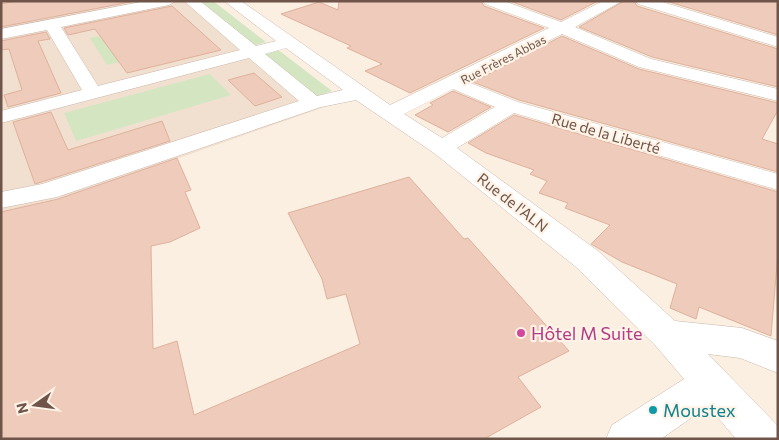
<svg xmlns="http://www.w3.org/2000/svg" width="779" height="440" font-family="Commissioner,sans-serif">
	<style>
		.residential { fill: #f1e0d0 }
		.green { fill: #d3e6c1 }
		.building { fill: #eecbba; stroke: #dfb19c }
		.lines { fill: none; stroke-linecap: round; stroke-linejoin: round }
		.minor-casing { stroke: #ccb8ab; stroke-width: 1 }
		.minor { fill: #fff; fill-rule: evenodd }
		.hotel-dot { fill: #d1479c; stroke: #fef3e6; stroke-width: 2 }
		.culture-dot { fill: #0f9aa8; stroke: #fef3e6; stroke-width: 2 }
		.labels { text-anchor: middle; dominant-baseline: central; stroke-width: 4.5; stroke-linejoin: round; paint-order: stroke }
		.far-street-label { font-size: 12px; fill: #6f544a; stroke: #fef3e6 }
		.street-label { font-size: 15px; fill: #6f544a; stroke: #fef3e6 }
		.near-hotel-label { font-size: 18px; fill: #b23c85; stroke: #fef3e6; text-anchor: start }
		.near-culture-label { font-size: 18px; fill: #0d838f; stroke: #fef3e6; text-anchor: start }
	</style>
	<rect width="100%" height="100%" fill="#faefe1"/>
	<path class="residential" d="M1 1H197L327 106 85 191 1 213Z"/>
	<path class="green" d="M197 1H213L266 42 252 46Z
		M156 24 179 47 107 65 90 38Z
		M277 49 332 91 315 97 261 53Z
		M210 74 231 95 76 141 64 113Z"/>
	<path class="building" d="M16 1H135L1 27V4Z
		M339 1H481L484 6 544 28 410 93 365 71 382 64 347 48 351 46 281 14 319 2 338 10Z
		M510 1H598L561 20Z
		M624 1H634L637 6 778 49V87L652 57 579 27Z
		M666 1H778V35Z
		M172 6 221 50 127 73 95 29 68 35 64 28Z
		M46 32 50 39 38 41 61 93 8 107 4 95 22 90 9 49 1 50V41Z
		M562 36 639 69 778 103V110L762 139 778 144V172L519 100 473 82Z
		M254 73 282 97 255 106 228 80Z
		M453 91 491 107 448 132 415 115 433 105 430 103Z
		M51 112 68 150 162 121 170 141 35 184 13 122Z
		M514 115 778 192V252L771 336 699 307 696 319 670 308 677 284 622 262 591 244 610 225 565 208 568 203 539 193 547 181 530 174 534 170 486 153 468 143Z
		M177 158 191 190 185 192 200 228 170 242 151 246 153 349 177 341 194 415 360 344 346 294 327 299 322 279 288 213 409 177 464 239 468 238 569 351 518 377 541 407 484 439H1V212L58 199Z"/>
	<g class="lines">
		<g class="minor-casing">
			<path id="minor" d="M146 1H176L169 5 61 27 98 86 240 50 184 1H200L256 46 276 41 224 1H241L390 105 549 28 485 4 483 1H504L561 22 603 1H622L575 27 651 59 778 89V101L639 67 562 34 468 82 518 102 778 174V190L514 113 457 148 598 251 675 321 742 328 778 341V373L740 358 708 354 777 425 778 439H736L708 406 661 439H606L612 425 684 379 655 345 576 267 434 153 356 100 321 107 57 197 1 208V192L42 184 299 101 249 58 1 123V111L82 90 47 30 1 39V29ZM286 48 343 90 317 96 265 54ZM453 89 495 107 442 138 404 114Z
				M636 1H659L778 37V47L638 4Z"/>
		</g>
		<use href="#minor" class="minor"/>
	</g>
	<circle class="hotel-dot" cx="521" cy="333" r="5"/>
	<circle class="culture-dot" cx="653" cy="410" r="5"/>
	<g class="labels">
		<g class="far-street-label">
			<text transform="translate(503 59) rotate(-27)">Rue Frères Abbas</text>
		</g>
		<g class="street-label">
			<text transform="translate(606 133) rotate(16)">Rue de la Liberté</text>
			<text transform="translate(513 202) rotate(38)">Rue de l'ALN</text>
		</g>
		<g class="near-hotel-label">
			<text x="531" y="333">Hôtel M Suite</text>
		</g>
		<g class="near-culture-label">
			<text x="663" y="410">Moustex</text>
		</g>
	</g>
	<rect width="779" height="440" fill="none" stroke="#6f544a" stroke-width="5"/>
	<g transform="translate(35 405) rotate(256)" stroke="#fef3e6" stroke-width="4" paint-order="stroke">
	<path d="M0-4L9 19L0 12L-9 19Z" fill="#6f544a"/>
	<text y="-8" font-size="14" font-weight="bold" text-anchor="middle" fill="#6f544a">N</text>
	</g>
</svg>
